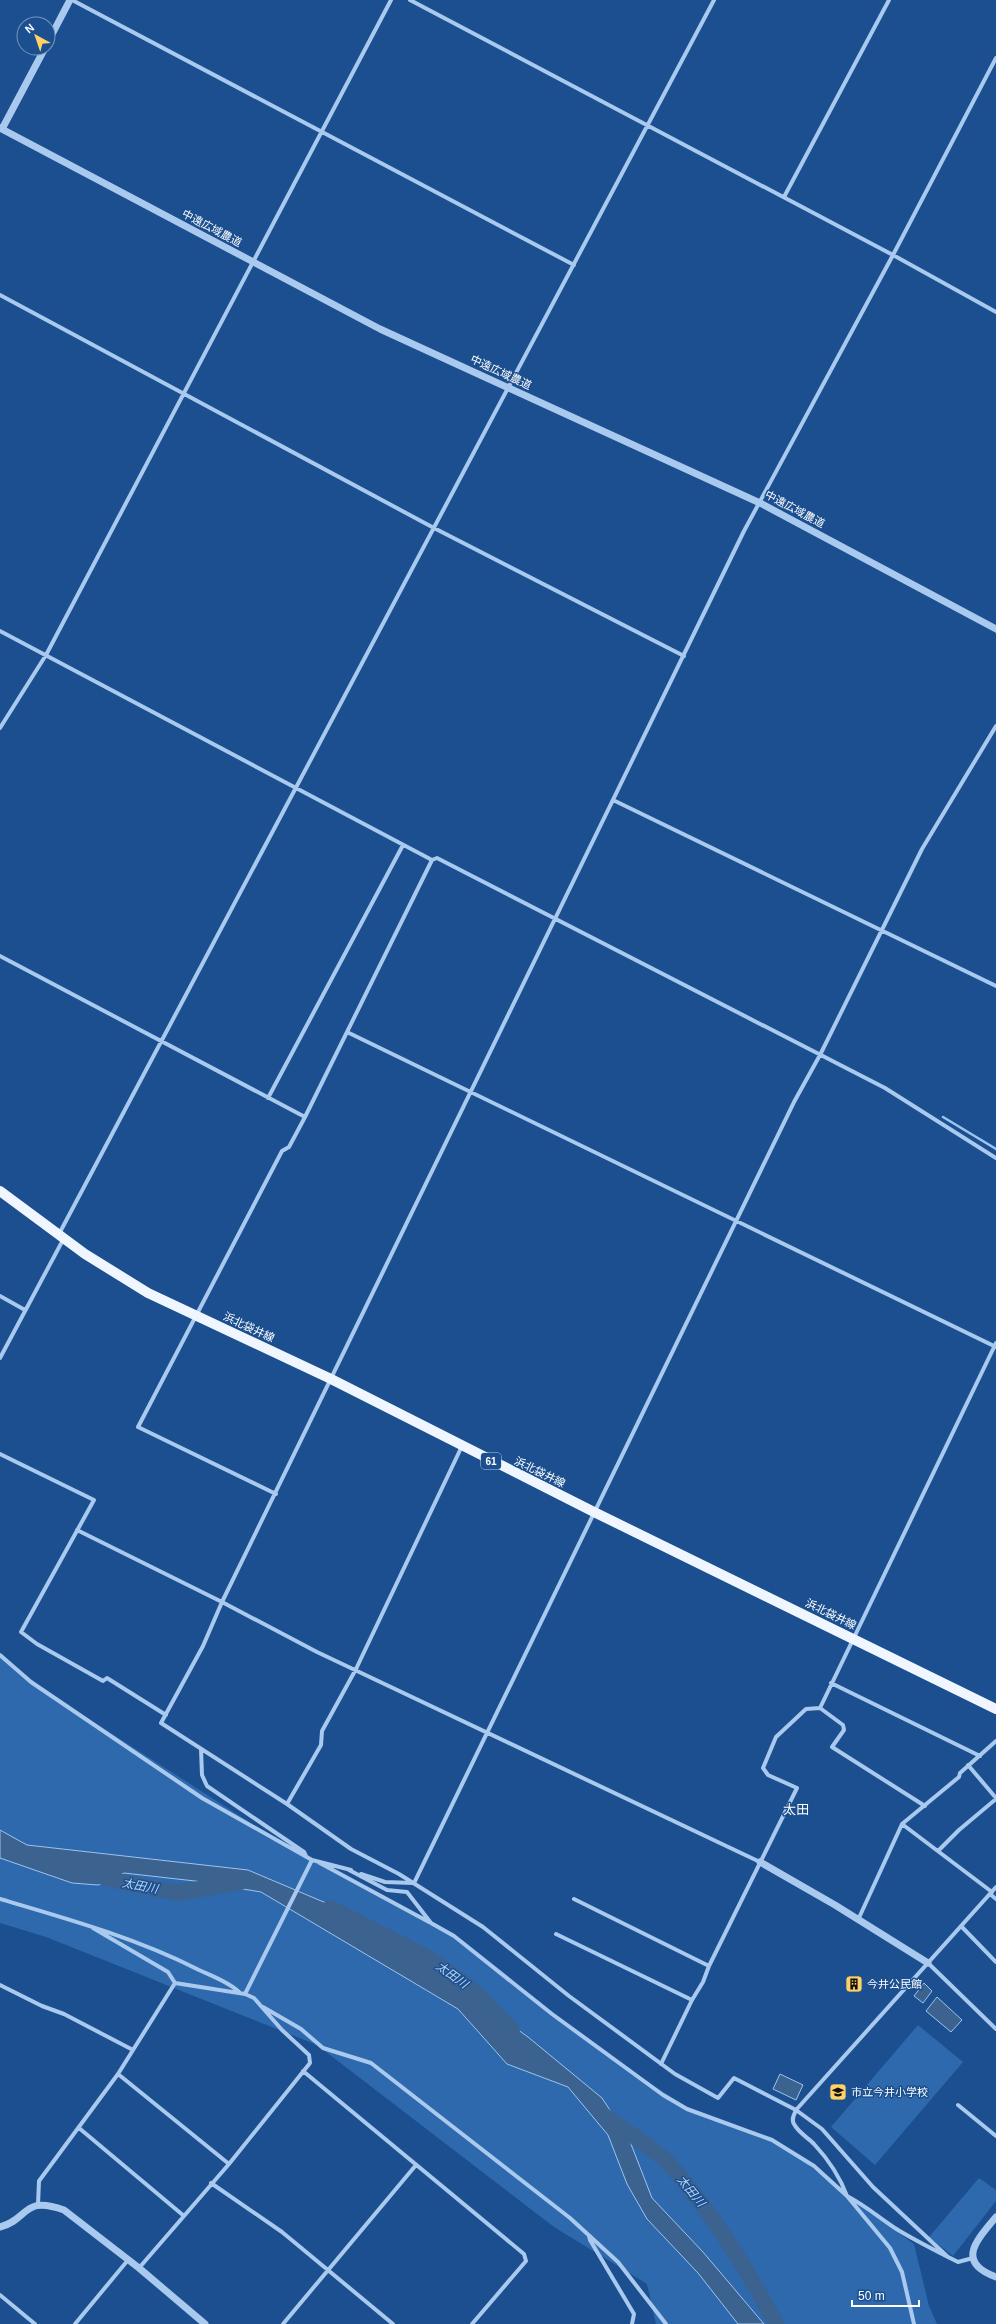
<svg xmlns="http://www.w3.org/2000/svg" width="996" height="2324" font-family="Helvetica,'Noto Sans JP',sans-serif">
	<style>
		.green { fill: #2e69ad }
		.water { fill: #3c6290; stroke: #9cc4f0 }
		.lines { fill: none; stroke-linecap: round; stroke-linejoin: round }
		.stream { stroke: #9cc4f0; stroke-width: 2.5 }
		.river { stroke: #3c6290; stroke-width: 16 }
		.minor { stroke: #a9c9ee; stroke-width: 4 }
		.tertiary { stroke: #a9c9ee; stroke-width: 7 }
		.primary { stroke: #f0f6ff; stroke-width: 10 }
		.labels { text-anchor: middle; dominant-baseline: central; stroke-width: 3; stroke-linejoin: round; paint-order: stroke }
		.shield { fill: #1b4f8f; stroke: #bbcadd; stroke-width: 1 }
		.shield-label { font-size: 10px; font-weight: bold; fill: #fff }
		.street-label { font-size: 11px; fill: #fff; stroke: #1b4f8f }
		.poi-label { font-size: 11px; fill: #fff; stroke: #1b4f8f; text-anchor: start }
		.water-label { font-size: 12px; font-style: italic; fill: #b5d3f5; stroke: #1b4f8f }
		.quarter-label { font-size: 13px; fill: #fff; stroke: #1b4f8f }
	</style>
	<rect width="100%" height="100%" fill="#1b4f8f"/>
	<path class="green" d="M0 1655 31 1682 301 1855 454 1936 618 2063 695 2112 789 2149 847 2196 914 2244 929 2306 937 2324H656L647 2284 554 2227 317 2045 46 1937 0 1923Z
		M918 2025 963 2062 875 2165 831 2127Z
		M979 2178 996 2190V2201L953 2256 929 2237Z"/>
	<path class="water" d="M0 1830 27 1845 248 1870 326 1903 431 1967 528 2037 602 2098 629 2139 652 2198 703 2252 764 2324H738L698 2273 647 2219 627 2184 608 2135 568 2087 507 2064 458 2009 261 1892 195 1881 124 1873 98 1885 72 1883 0 1858Z
		M924 1983 932 1991 923 2003 914 1996Z
		M937 1997 962 2020 951 2032 926 2011Z
		M780 2074 803 2085 796 2100 773 2089Z"/>
	<g class="lines">
		<path class="stream" d="M943 1117 996 1149"/>
		<path class="river" d="M91 1873 118 1881 177 1893 240 1882
			M330 1908 430 1959 469 1987 512 2030
			M605 2116C623 2130 653 2147 668 2163 712 2211 746 2267 776 2324"/>
		<path class="minor" d="M72 0 574 265
			M410 0 893 255 996 312
			M784 197 889 0
			M0 295 434 528 684 656
			M0 631 432 860 437 858 885 1088 996 1158
			M0 728 46 655 391 0
			M613 800 996 986
			M0 956 305 1117
			M347 1032 996 1347
			M268 1098 403 845
			M59 1234 714 0
			M0 1296 25 1310
			M0 1358 64 1238
			M0 1454 94 1500 21 1632 37 1644 103 1681 107 1678 166 1715
			M276 1494 138 1427 282 1151 289 1147 305 1117 432 860
			M77 1530 222 1602 317 1652 760 1862
			M0 1655 31 1682 202 1798 312 1860
			M831 1683 980 1756
			M820 1708 996 1343
			M201 1749 202 1775 207 1786 304 1852 306 1856
			M968 1765 996 1798
			M287 1804 321 1745 322 1731 356 1669 462 1446
			M902 1824 992 1892
			M938 1851 959 1830 996 1799
			M318 1862 429 1922
			M349 1870 387 1890 407 1892 431 1923 454 1936 552 2014 663 2095 687 2109 772 2140 814 2166 847 2196 890 2248 902 2272 914 2324
			M361 1874 385 1882 413 1883
			M414 1883 794 1102 820 1055 922 849 996 726
			M990 1894 996 1899
			M0 1899C68 1919 136 1938 199 1970 212 1976 229 1982 239 1992
			M574 1899 709 1966
			M858 1920 902 1824 959 1777 960 1773 996 1741
			M961 1926 996 1962
			M93 1928 168 1972 175 1983
			M556 1934 692 2000
			M928 1963 996 2029
			M175 1983 245 1994 312 1860 351 1870
			M0 1985 42 2006 64 2014 133 2050
			M263 2007 301 2029 323 2048 371 2063 570 2218 618 2262 666 2324
			M661 2064 692 2000 703 1982 709 1966 797 1788 768 1775 763 1768 776 1737 806 1709 820 1708 843 1725 844 1730 832 1747 925 1806
			M303 2071 524 2254 526 2261 472 2324
			M118 2074 229 2164
			M958 2105 996 2136
			M79 2128 184 2216
			M211 2183 282 2232 393 2324
			M38 2205 39 2181 118 2074 175 1983
			M589 2236 590 2240 634 2314 632 2324
			M948 2257 873 2187 822 2129 796 2110 734 2078 718 2098 675 2074 569 1996 483 1927 399 1874 351 1849 287 1804 161 1723 203 1646 222 1602 744 531 893 255 996 58
			M973 2258 958 2262C938 2252 918 2242 898 2230 881 2219 866 2206 847 2196 840 2177 828 2159 814 2144 808 2138 798 2132 794 2124 791 2119 794 2115 796 2110L996 1887
			M139 2268 229 2164 310 2063 309 2055 282 2030 254 1998 245 1994
			M0 2295 35 2324
			M75 2324 128 2260
			M283 2324 416 2165"/>
		<path class="tertiary" d="M48 42 70 0
			M0 128 380 329 760 503 996 629
			M2 129 45 48
			M760 1862 835 1905 928 1963
			M996 2217C977 2240 955 2262 996 2277
			M0 2227C30 2219 22 2195 64 2210L139 2268 205 2324"/>
		<path class="primary" d="M0 1191 85 1254 148 1293 331 1379 594 1512 996 1709"/>
	</g>
	<defs>
		<g id="building-square" transform="scale(0.9)"><rect x="-9" y="-9" width="18" height="18" rx="4" fill="#ffd166" stroke="#1b4f8f"/><path d="M-4-6H4V6H1V3H-1V6H-4ZM-2.5-4.3h1.7v1.8h-1.7ZM.8-4.3h1.7v1.8H.8ZM-2.5-1h1.7V.8h-1.7ZM.8-1h1.7V.8H.8Z" fill="#111"/></g>
		<g id="school-square" transform="scale(0.9)"><rect x="-9" y="-9" width="18" height="18" rx="4" fill="#ffd166" stroke="#1b4f8f"/><path d="M0-5L7-2L0 1L-7-2ZM-4 1L0 2.5L4 1V4Q0 6-4 4Z" fill="#111"/></g>
	</defs>
	<g fill-rule="evenodd">
		<use href="#building-square" x="854" y="1984"/>
		<use href="#school-square" x="838" y="2092"/>
	</g>
	<g class="labels">
		<rect class="shield" x="481" y="1453" width="20" height="16" rx="3"/>
		<g class="shield-label">
			<text x="491" y="1461">61</text>
		</g>
		<g class="street-label">
			<text transform="translate(212 228) rotate(28)">中遠広域農道</text>
			<text transform="translate(501 372) rotate(25)">中遠広域農道</text>
			<text transform="translate(795 509) rotate(28)">中遠広域農道</text>
			<text transform="translate(249 1327) rotate(25)">浜北袋井線</text>
			<text transform="translate(540 1472) rotate(26)">浜北袋井線</text>
			<text transform="translate(831 1614) rotate(26)">浜北袋井線</text>
		</g>
		<g class="poi-label">
			<text x="867" y="1984">今井公民館</text>
			<text x="851" y="2092">市立今井小学校</text>
		</g>
		<g class="water-label">
			<text transform="translate(140 1886) rotate(11)">太田川</text>
			<text transform="translate(452 1975) rotate(36)">太田川</text>
			<text transform="translate(691 2191) rotate(51)">太田川</text>
		</g>
		<g class="quarter-label">
			<text x="796" y="1809">太田</text>
		</g>
	</g>
	<g transform="translate(36 36) rotate(320)"><circle r="19" fill="#1b4f8f" stroke="#7695bc"/>
	<path d="M0-3L7 15L0 10L-7 15Z" fill="#ffd166"/>
	<text y="-6" font-size="11" font-weight="bold" text-anchor="middle" fill="#ffffff">N</text>
	</g>
	<path d="M852 2300v6h67v-6" fill="none" stroke="#ffffff" stroke-width="2"/>
	<text x="858" y="2300" font-size="12" fill="#ffffff" stroke="#1b4f8f" stroke-width="3" paint-order="stroke">50 m</text>
</svg>
